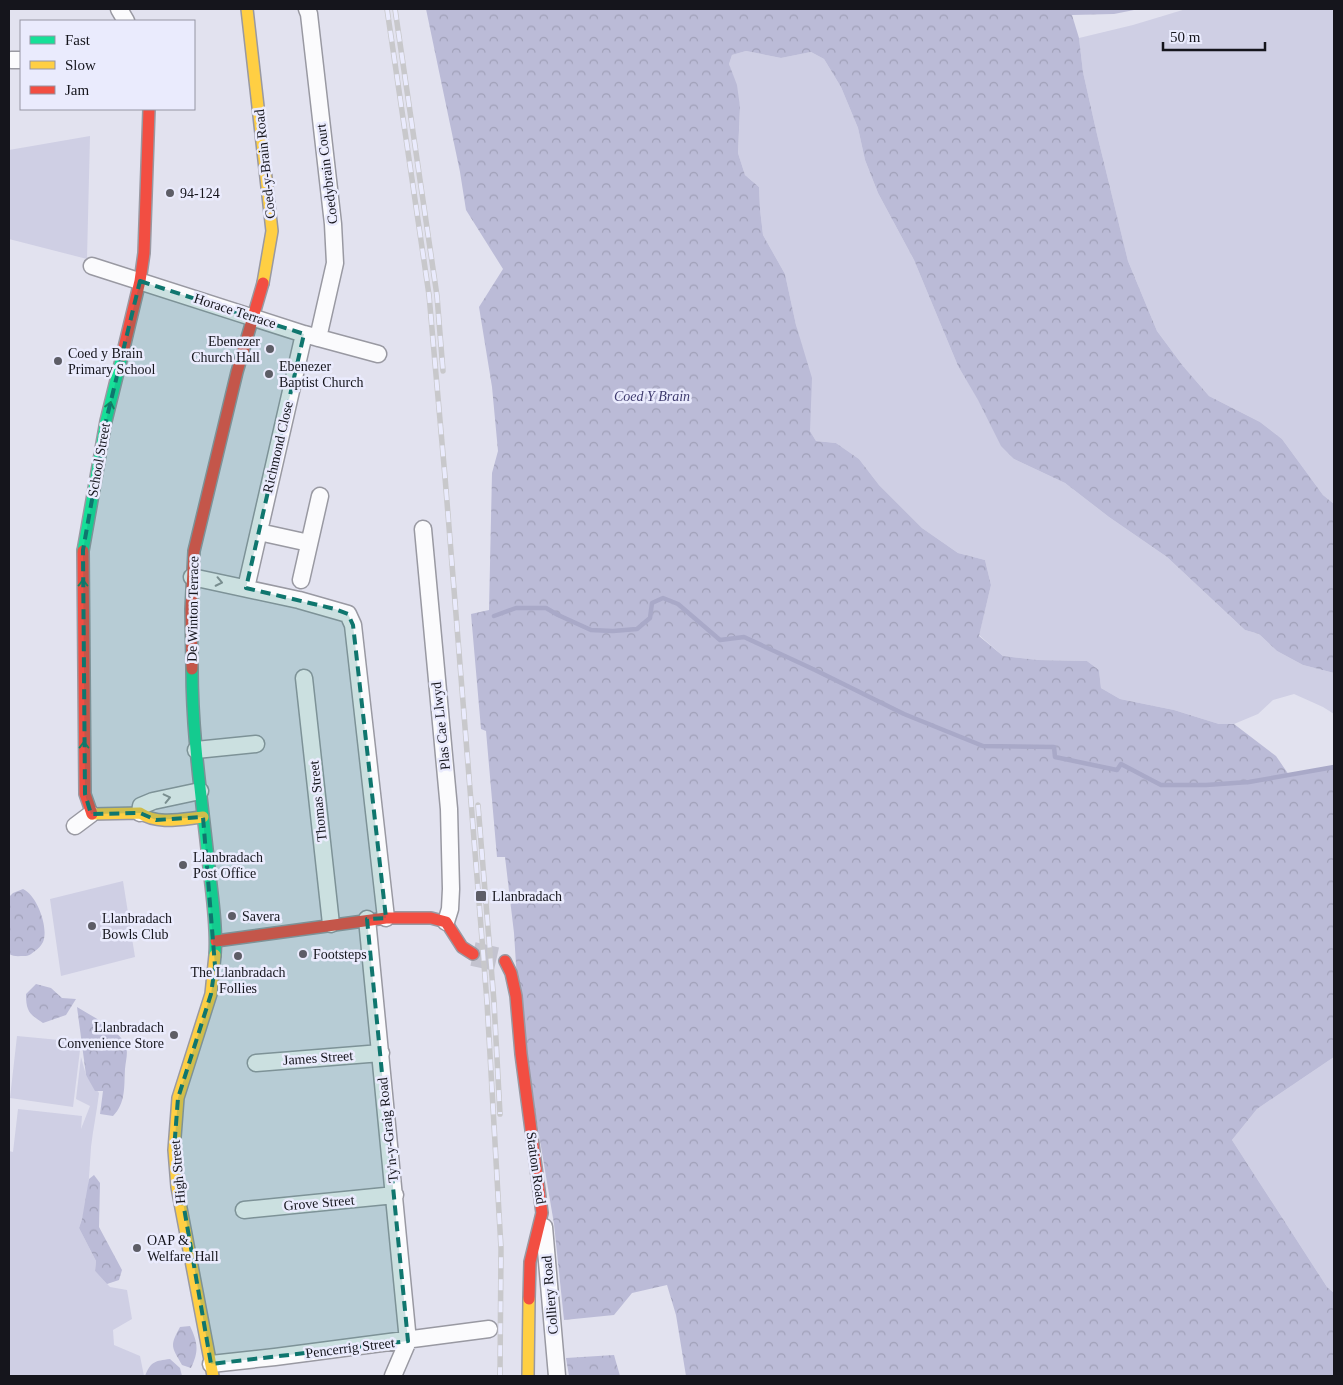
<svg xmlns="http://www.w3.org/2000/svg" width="1343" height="1385" font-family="Georgia,serif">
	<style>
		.green { fill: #cfcfe4 }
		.forest { fill: url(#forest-crowns) }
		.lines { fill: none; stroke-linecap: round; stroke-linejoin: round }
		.stream { stroke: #a9a9c8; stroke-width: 4.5 }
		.secondary-tunnel { stroke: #c3c3cf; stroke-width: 24; stroke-dasharray: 24 12; stroke-linecap: butt }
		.street-casing { stroke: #9999a2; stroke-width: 19 }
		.fast-casing { stroke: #9999a2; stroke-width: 14 }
		.slow-casing { stroke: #9999a2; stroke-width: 14 }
		.jam-casing { stroke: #9999a2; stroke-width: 14 }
		.street { stroke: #fbfbfd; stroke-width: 16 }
		.fast { stroke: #16e098; stroke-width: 11 }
		.slow { stroke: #ffcf43; stroke-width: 11 }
		.jam { stroke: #f24e42; stroke-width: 11 }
		.rail-casing { stroke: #c8c8cb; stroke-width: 5.5 }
		.rail { stroke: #eaebfd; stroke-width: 4; stroke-dasharray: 11; stroke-linecap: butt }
		.oneway { stroke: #168560 }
		.oneway2 { stroke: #949498 }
		.marked { fill: #0f766e; fill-opacity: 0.2; stroke: #0f766e; stroke-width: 4; stroke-dasharray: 10 6; stroke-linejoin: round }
		.poi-dot { fill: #5d5d66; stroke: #eaebfd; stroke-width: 2 }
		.labels { text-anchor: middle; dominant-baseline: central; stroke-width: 5; stroke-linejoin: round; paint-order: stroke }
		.street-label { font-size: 14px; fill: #15151c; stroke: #eaebfd }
		.poi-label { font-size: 14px; fill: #15151c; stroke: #eaebfd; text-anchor: start }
		.park-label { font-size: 14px; font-style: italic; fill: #3e3a6e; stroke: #eaebfd }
	</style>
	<defs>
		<pattern id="forest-crowns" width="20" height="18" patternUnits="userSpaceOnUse" patternTransform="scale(1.25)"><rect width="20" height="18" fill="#bbbbd7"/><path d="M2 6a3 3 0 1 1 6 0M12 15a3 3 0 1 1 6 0" fill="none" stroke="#a0a0b8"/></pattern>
	</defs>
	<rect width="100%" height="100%" fill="#e2e2ef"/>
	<path class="green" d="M1186 9H1334V504L1323 495 1282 439 1260 422 1209 396 1183 366 1157 331 1128 261 1096 130 1083 72 1079 38 1133 25Z
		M746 51 781 58 811 52 824 59 841 87 858 128 865 160 878 193 914 260 958 366 1014 459 1065 483 1109 517 1167 557 1245 630 1259 634 1277 651 1303 665 1334 673V714L1323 707 1294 694 1273 700 1258 714 1234 724H1219L1174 710 1120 699 1101 688 1099 670 1087 661 1038 660 1003 656 979 635 991 585 985 560 958 553 922 528 879 485 859 459 836 443 816 441 810 431V405L796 325 785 274 763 235 760 209 759 187 745 175 738 153 740 107 729 64 732 55Z
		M90 136 87 259 9 239V150Z
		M123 881 135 957 61 976 50 899Z
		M17 1036 81 1042 73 1107 10 1098Z
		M81 1057 86 1075 99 1093C97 1111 93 1129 91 1147 89 1174 89 1202 79 1228L96 1261 95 1271 110 1287 127 1290 132 1319 113 1330 114 1345 140 1356 144 1376H9V1151L13 1152 18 1109 82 1116 81 1129 90 1106 76 1099Z
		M1334 1057V1293L1327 1287 1232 1140 1257 1109Z"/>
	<path class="forest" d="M426 9H1139L1114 14 1072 15 1079 38 1083 72 1096 130 1128 261 1157 331 1183 366 1209 396 1260 422 1282 439 1323 495 1334 504V673L1303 665 1277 651 1259 634 1245 630 1167 557 1109 517 1065 483 1014 459 1001 446 978 400 958 366 914 260 878 193 865 160 858 128 841 87 824 59 811 52 781 58 746 51 732 55 729 64 737 85 740 107 738 153 745 175 759 187 760 209 763 235 785 274 796 325 812 378 810 431 816 441 836 443 859 459 879 485 922 528 958 553 985 560 991 585 979 636 1003 656 1038 660 1087 661 1099 670 1101 688 1120 699 1174 710 1219 724H1234L1276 756 1289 775 1334 767V1057L1257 1109 1232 1140 1327 1287 1334 1293V1376H686L676 1315 667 1285 632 1293 614 1315 564 1320 554 1224 533 1099 517 980 514 933 505 857H497L486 731 481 729 471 614 489 610 492 473 498 451 492 387 479 307 503 269 466 210 460 172Z
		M23 889C37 895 49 928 43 942 41 946 38 949 35 951 31 954 29 956 24 956 19 956 14 957 9 954V897L13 893Z
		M36 984 51 988 62 998 76 999 66 1015 43 1023C29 1014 26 1011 26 994Z
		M77 1007C92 1016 110 1025 122 1039 130 1048 126 1058 125 1069 124 1086 126 1103 113 1116L100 1114 103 1091H95L86 1075Z
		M94 1175 100 1183 99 1227 122 1270 119 1280 107 1284 95 1271 96 1261 79 1228 82 1219 89 1179Z
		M190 1326C198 1343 199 1351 191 1368L182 1365C172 1347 169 1347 180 1327Z
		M614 1355 620 1376H569L566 1358Z
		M170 1359 180 1368 182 1376H145C151 1361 155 1361 170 1359Z"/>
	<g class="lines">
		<path class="stream" d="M494 616 516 608H546L558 615 591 630 613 631 637 629 650 618 652 603 663 598 678 604 720 640 744 637 815 670 904 714 983 746 1054 747 1055 757 1117 770 1121 764 1161 785H1206L1249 782 1334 767"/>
		<path class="secondary-tunnel" d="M473 954 505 961"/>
		<g class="street-casing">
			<path id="street" d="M119 9 126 21
				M307 9 309 14 333 224 335 263 318 338
				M11 60H21
				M92 266 304 334 378 354
				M423 529 449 809 451 889 450 909 446 922
				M259 532 309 543
				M192 577 299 600 348 614 353 625 386 918
				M301 580 320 496
				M246 588 304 334
				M304 678 331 924
				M196 750 256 744
				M140 813 141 806 153 801 200 791
				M75 826 91 814
				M367 919 408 1341 393 1376
				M256 1063 381 1053
				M244 1210 395 1195
				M544 1227 557 1376
				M211 1364 275 1357 489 1329"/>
		</g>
		<g class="fast-casing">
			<path id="fast" d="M83 551 106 421 122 356
				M192 669C192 735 202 801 209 867 212 896 217 926 215 955"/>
		</g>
		<g class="slow-casing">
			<path id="slow" d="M247 9 272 231 263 283
				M92 814 140 813C158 825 182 819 203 817
				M213 1376 177 1187 174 1150 178 1098 211 994 215 955
				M528 1376 529 1299"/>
		</g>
		<g class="jam-casing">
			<path id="jam" d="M122 356 140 281 144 253 149 109
				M83 551 85 794 92 814
				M192 669 191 609 194 551 237 372 263 283
				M216 941 386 918H431L446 922 462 947 473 954
				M505 961 511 973 516 996 521 1054 542 1213 530 1262 529 1299"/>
		</g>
		<use href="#street" class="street"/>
		<use href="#fast" class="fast"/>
		<use href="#slow" class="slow"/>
		<use href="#jam" class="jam"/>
		<g class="rail-casing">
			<path id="rail" d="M387 9 429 295 445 477 487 1002 501 1248 500 1376
				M395 9 437 296 443 371
				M478 805 494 1002 500 1114"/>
		</g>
		<use href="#rail" class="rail"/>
	</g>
	<defs><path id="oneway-chevron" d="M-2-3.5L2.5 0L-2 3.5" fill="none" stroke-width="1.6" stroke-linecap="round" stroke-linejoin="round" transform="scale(1.25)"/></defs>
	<g class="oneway">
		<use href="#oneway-chevron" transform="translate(110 405) rotate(-77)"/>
		<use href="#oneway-chevron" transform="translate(83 583) rotate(-90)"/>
		<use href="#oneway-chevron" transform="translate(84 745) rotate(-90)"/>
	</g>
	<g class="oneway2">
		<use href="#oneway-chevron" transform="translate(219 582) rotate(12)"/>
		<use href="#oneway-chevron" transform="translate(167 798) rotate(-13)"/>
	</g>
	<path class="marked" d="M140 281 304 334 246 588 335 609 348 614 353 625 386 918 367 919 408 1341 211 1364 174 1150 178 1098 211 994 215 966 203 817 156 820 140 813 91 814 85 794 83 550 106 421Z"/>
	<g class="poi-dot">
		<circle cx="170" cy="193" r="5"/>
		<circle cx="270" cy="349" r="5"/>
		<circle cx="58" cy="361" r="5"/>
		<circle cx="269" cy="374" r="5"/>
		<circle cx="183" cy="865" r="5"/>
		<rect x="475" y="890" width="12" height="12" rx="2.5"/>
		<circle cx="232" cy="916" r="5"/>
		<circle cx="92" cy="926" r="5"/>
		<circle cx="303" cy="954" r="5"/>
		<circle cx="238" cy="956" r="5"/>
		<circle cx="174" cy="1035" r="5"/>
		<circle cx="137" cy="1248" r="5"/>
	</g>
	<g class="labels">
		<g class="street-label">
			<text transform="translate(265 164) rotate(-96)">Coed-y-Brain Road</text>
			<text transform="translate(327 174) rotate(-97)">Coedybrain Court</text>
			<text transform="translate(235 311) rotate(18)">Horace Terrace</text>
			<text transform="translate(278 447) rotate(-77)">Richmond Close</text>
			<text transform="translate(99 460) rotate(-80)">School Street</text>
			<text transform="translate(193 609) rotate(-89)">De Winton Terrace</text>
			<text transform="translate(441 726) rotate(-96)">Plas Cae Llwyd</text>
			<text transform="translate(318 801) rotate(-96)">Thomas Street</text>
			<text transform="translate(318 1058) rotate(-4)">James Street</text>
			<text transform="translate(388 1130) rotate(-96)">Ty'n-y-Graig Road</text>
			<text transform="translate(536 1168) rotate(82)">Station Road</text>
			<text transform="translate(178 1172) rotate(-95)">High Street</text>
			<text transform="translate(319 1203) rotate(-5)">Grove Street</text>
			<text transform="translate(550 1295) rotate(-95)">Colliery Road</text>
			<text transform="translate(350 1348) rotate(-7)">Pencerrig Street</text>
		</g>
		<g class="poi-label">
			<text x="180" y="193">94-124</text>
			<text x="260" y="341" text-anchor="end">Ebenezer<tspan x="260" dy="16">Church Hall</tspan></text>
			<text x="68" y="353">Coed y Brain<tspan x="68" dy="16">Primary School</tspan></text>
			<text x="279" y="366">Ebenezer<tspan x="279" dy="16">Baptist Church</tspan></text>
			<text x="193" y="857">Llanbradach<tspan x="193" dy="16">Post Office</tspan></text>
			<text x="492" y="896">Llanbradach</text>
			<text x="242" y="916">Savera</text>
			<text x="102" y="918">Llanbradach<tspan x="102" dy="16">Bowls Club</tspan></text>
			<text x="313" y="954">Footsteps</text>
			<text x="238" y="972" text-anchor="middle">The Llanbradach<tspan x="238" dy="16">Follies</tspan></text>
			<text x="164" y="1027" text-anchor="end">Llanbradach<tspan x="164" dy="16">Convenience Store</tspan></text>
			<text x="147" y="1240">OAP &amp;<tspan x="147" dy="16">Welfare Hall</tspan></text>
		</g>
		<g class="park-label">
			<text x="652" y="396">Coed Y Brain</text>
		</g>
	</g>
	<rect width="1343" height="1385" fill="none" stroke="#15151c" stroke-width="20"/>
	<rect x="20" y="20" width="175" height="90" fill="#eaebfd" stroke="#9595a3"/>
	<rect x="30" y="36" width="25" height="8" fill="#16e098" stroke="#9595a3"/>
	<text x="65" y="45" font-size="15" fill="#15151c">Fast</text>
	<rect x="30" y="61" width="25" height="8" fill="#ffcf43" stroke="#9595a3"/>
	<text x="65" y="70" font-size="15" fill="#15151c">Slow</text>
	<rect x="30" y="86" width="25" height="8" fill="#f24e42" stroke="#9595a3"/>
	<text x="65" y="95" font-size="15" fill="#15151c">Jam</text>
	<path d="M1163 42v8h102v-8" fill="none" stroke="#15151c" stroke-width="2.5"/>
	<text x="1170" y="42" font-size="15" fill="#15151c" stroke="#eaebfd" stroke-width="4" paint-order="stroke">50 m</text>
</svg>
